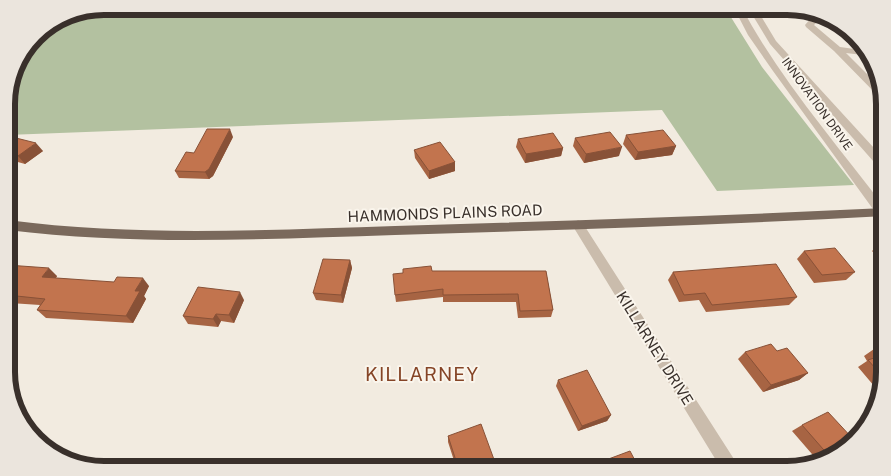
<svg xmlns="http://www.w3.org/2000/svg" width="891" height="476" font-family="'Public Sans',sans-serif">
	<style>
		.green { fill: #b3c1a0 }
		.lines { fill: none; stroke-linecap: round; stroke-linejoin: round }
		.path { stroke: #b6a696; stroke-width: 2; stroke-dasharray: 2 2; stroke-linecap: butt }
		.minor { fill: #cabcac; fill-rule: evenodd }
		.major { fill: #7a695c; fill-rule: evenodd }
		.wall { fill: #a76443 }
		.shaded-wall { fill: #885137 }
		.building { fill: #c2744e; stroke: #885137 }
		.labels { text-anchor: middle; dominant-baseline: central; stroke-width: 4; stroke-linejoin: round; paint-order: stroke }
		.far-street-label { font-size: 12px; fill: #39302b; stroke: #faf5ec }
		.street-label { font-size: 15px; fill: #39302b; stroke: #faf5ec }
		.near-neighbourhood-label { font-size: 19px; letter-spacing: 1px; fill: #854426; stroke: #faf5ec }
		.rim { fill: none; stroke: #39302b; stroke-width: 6 }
	</style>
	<rect width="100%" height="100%" fill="#f2ebe0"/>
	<path class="green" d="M104 6H724L762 67 854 185 717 191 662 110 7 135V92L39 31 67 14Z"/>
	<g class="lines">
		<path class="path" d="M35 38 75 21 120 6"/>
		<path class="minor" d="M733 6H741C778 77 836 143 885 208V217L878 216 773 71 748 35Z
			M747 6H755L776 41 885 160V171L881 170 770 44Z
			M820 15 828 17 818 21 814 25 840 47 869 51 871 56 846 53 882 89 885 100 881 99 834 51 806 27 805 25 812 17Z
			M578 220 582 222 741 470H722L574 228 572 225Z"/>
		<path class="major" d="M885 208V216C721 225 558 230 395 235 265 239 136 246 7 230V220C136 237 265 230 395 226 558 221 721 216 885 208Z"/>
	</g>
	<path class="wall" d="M626 135 676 146 672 155 635 160 623 144Z
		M233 137 213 176 209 179 179 178 175 171Z
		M575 138 619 156 584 163 573 146Z
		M518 139 563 148 561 156 525 163 516 147Z
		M7 140 43 151 25 164 7 159Z
		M414 150 455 162V171L429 179 415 158Z
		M885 242V265L872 251 881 243Z
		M804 251 855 272 846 280 814 283 797 259Z
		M350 260 352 268 343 303 316 300 313 293Z
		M7 265 57 276 56 278 149 286 144 296 146 299 133 323 46 318 37 310 40 305 10 303 7 300Z
		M432 271H546L553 310 551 317 518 318 516 302H443V297L396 302 395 295Z
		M673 272 797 297 789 305 706 312 699 300 679 302 668 280Z
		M244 300 234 323 221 321 218 327 188 324 183 316Z
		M885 346V378L880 393 858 367 867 361 864 356 874 349Z
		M777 351 808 373 799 380 763 392 738 359 745 352Z
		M558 380 611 415 607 421 578 431 556 386Z
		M802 425 841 453 818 461 792 431Z
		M448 436 496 465 495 470H457L448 442Z"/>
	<path class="shaded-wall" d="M230 129 233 137 213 176 209 179 205 172Z
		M36 143 43 151 25 164 18 156Z
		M676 146 672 155 635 160 638 152Z
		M622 147 619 156 584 163 586 154Z
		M563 148 561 156 525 163 526 154Z
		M455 162V171L429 179V171Z
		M350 260 352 268 343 303 341 295Z
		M49 268 57 276 51 285 42 277Z
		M143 278 149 286 144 296 146 299 133 323 126 316 135 291Z
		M240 292 244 300 234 323 229 315Z
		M216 314 221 321 218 327 213 319Z
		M808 373 799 380 763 392 771 385Z
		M611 415 607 421 578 431 582 426Z
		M496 465 495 470H485Z"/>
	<path class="building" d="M207 129H230L209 169 205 172 175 171 186 152 194 153Z
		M663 130 676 146 638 152 626 135Z
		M610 132 622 147 586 154 575 138Z
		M553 133 563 148 526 154 518 139Z
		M12 137 36 143 18 156 7 153V140Z
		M440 142 455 162 429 171 414 150Z
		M885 242V247L881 243Z
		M835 248 855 272 822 275 804 251Z
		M323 259 350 260 341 295 313 293Z
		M776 264 797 297 712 305 705 293 684 295 673 272Z
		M7 265 49 268 42 277 114 282 117 277 143 278 135 291H140L126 316 37 310 45 299 7 295Z
		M431 266 432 271H546L553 310 520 311 518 294 443 295V289L395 295 393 274 403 273V269Z
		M198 287 240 292 229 315 216 314 213 319 183 316Z
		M771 344 777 351 787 348 808 373 771 385 745 352Z
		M885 346V378H884L868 360 880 356 874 349Z
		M587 370 611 415 582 426 558 380Z
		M828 412 854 440 841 453 830 457 802 425Z
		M481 424 496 465 485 470H459L448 436Z
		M630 451 640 470H588L587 467Z"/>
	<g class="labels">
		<g class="far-street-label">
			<text transform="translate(817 104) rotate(54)">INNOVATION DRIVE</text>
		</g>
		<g class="street-label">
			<text transform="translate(445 213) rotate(-2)">HAMMONDS PLAINS ROAD</text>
			<text transform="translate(655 348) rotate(58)">KILLARNEY DRIVE</text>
		</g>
		<g class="near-neighbourhood-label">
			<text x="422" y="374">KILLARNEY</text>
		</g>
	</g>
	<path d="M0 0H891V476H0ZM104 15H787A89 89 0 0 1 876 104V372A89 89 0 0 1 787 461H104A89 89 0 0 1 15 372V104A89 89 0 0 1 104 15Z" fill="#ebe5dd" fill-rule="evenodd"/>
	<path class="rim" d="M104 15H787A89 89 0 0 1 876 104V372A89 89 0 0 1 787 461H104A89 89 0 0 1 15 372V104A89 89 0 0 1 104 15Z"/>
</svg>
